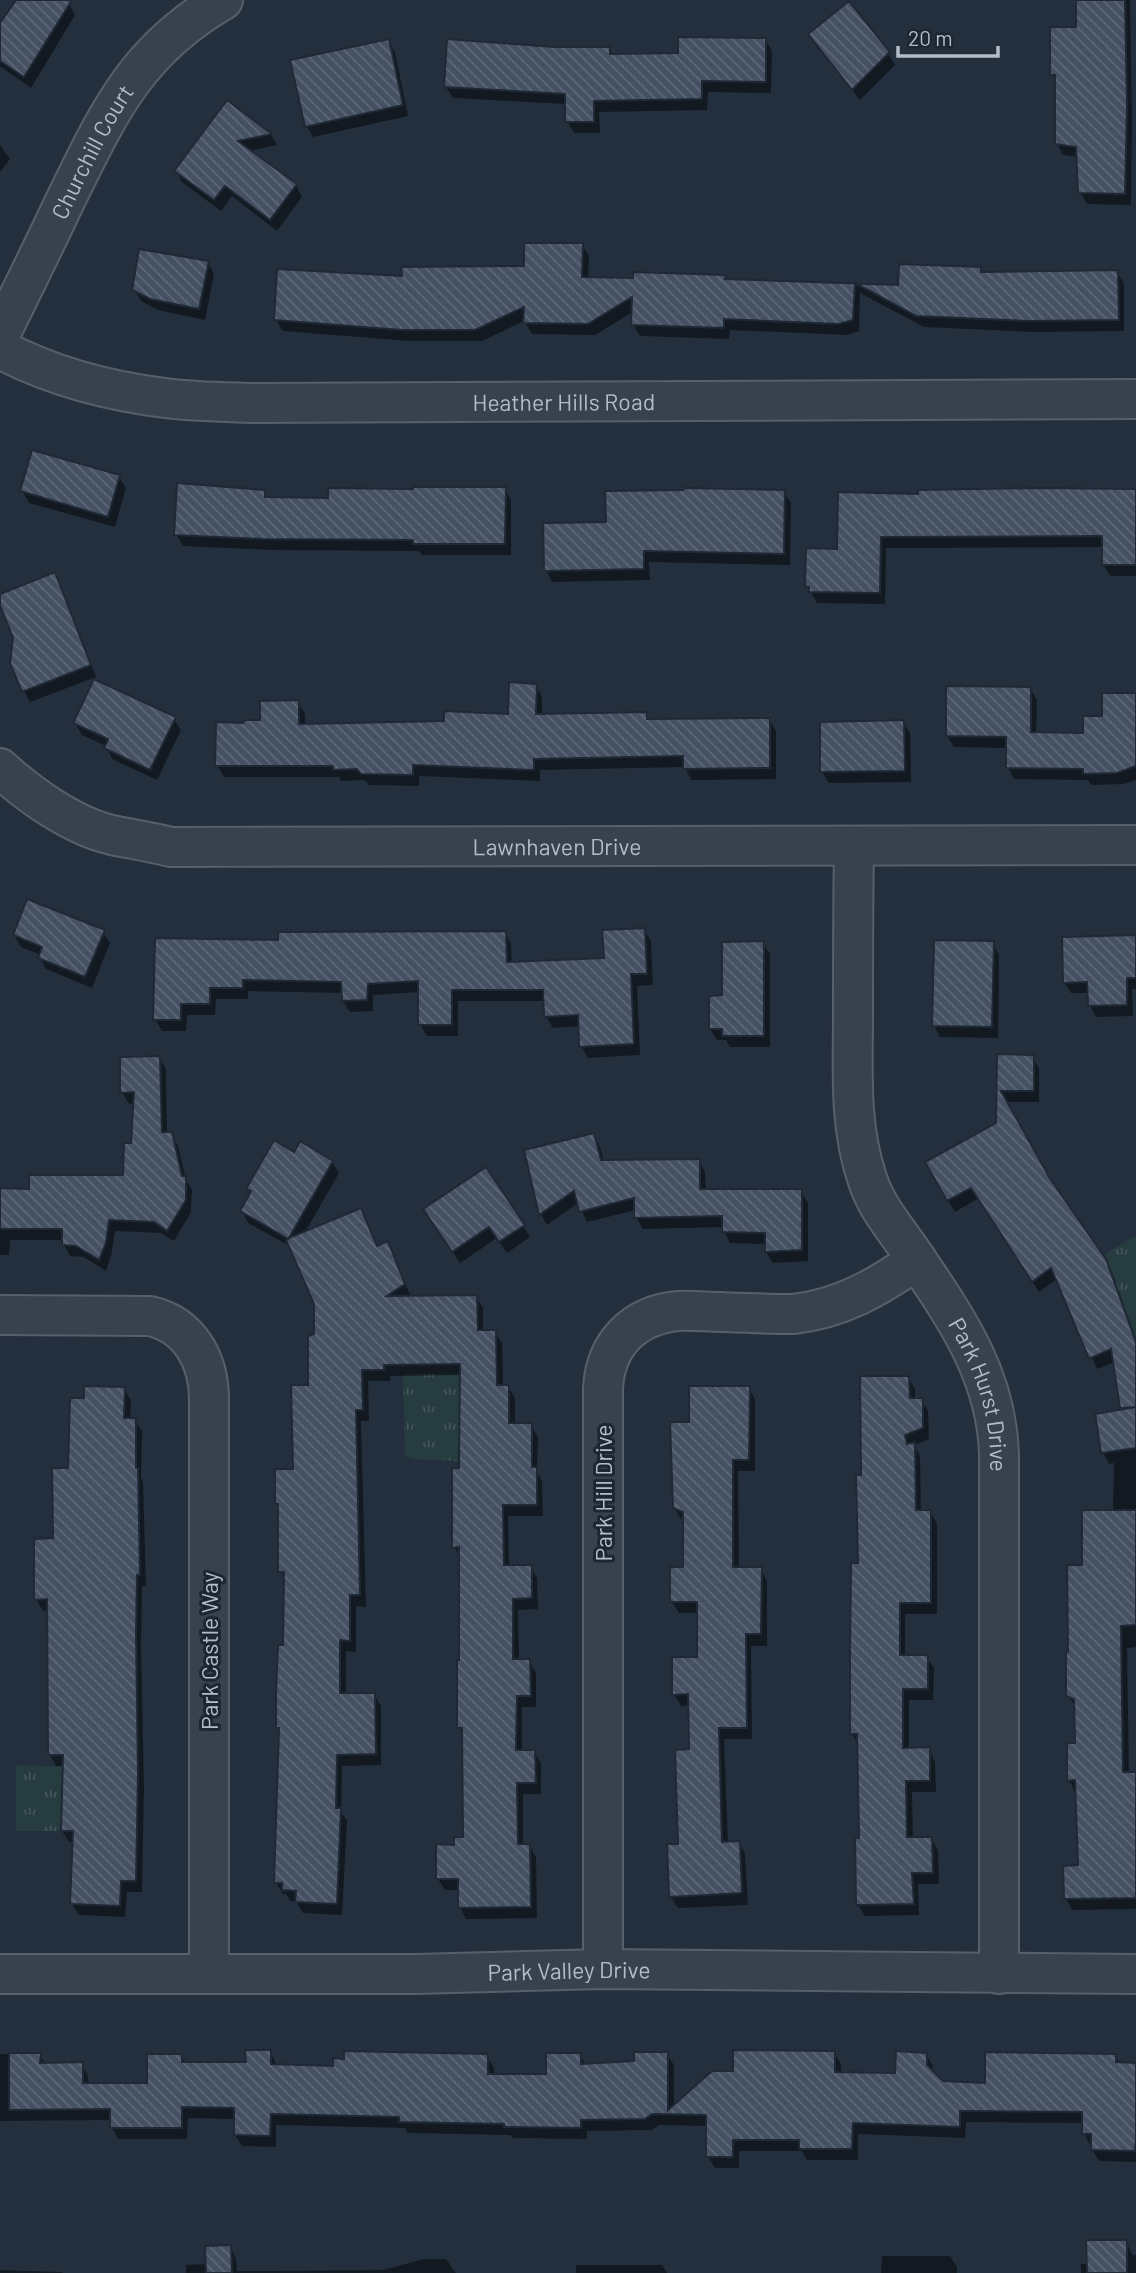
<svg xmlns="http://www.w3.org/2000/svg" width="1136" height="2273" font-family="Barlow,sans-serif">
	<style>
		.grass { fill: url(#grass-tufts) }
		.shadow { fill: #0007 }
		.building { fill: url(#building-back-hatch); stroke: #1f2835; stroke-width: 2 }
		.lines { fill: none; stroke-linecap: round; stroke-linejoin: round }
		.minor-casing { stroke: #565f6c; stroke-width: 42 }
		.minor { stroke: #38414e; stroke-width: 38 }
		.labels { text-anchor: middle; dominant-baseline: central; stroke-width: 6; stroke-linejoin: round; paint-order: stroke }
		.street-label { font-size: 23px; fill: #b4bcc9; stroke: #1d2633 }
	</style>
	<defs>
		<pattern id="grass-tufts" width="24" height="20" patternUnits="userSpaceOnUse" patternTransform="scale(1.75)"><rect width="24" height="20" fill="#263c3f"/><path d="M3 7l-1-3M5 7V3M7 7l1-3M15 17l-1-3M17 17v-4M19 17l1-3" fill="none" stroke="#435659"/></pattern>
		<pattern id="building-back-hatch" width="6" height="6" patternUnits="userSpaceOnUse" patternTransform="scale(1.75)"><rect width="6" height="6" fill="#455162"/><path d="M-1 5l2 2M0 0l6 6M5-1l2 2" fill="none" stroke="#5d6877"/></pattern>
	</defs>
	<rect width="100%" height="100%" fill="#242f3e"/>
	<path class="grass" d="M1136 1235V1343L1105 1254Z
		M464 1373 459 1385V1454L461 1461 413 1459 405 1456 403 1374Z
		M16 1765 74 1767 62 1779 61 1831H16Z"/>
	<path class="shadow" d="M18 0H63L69 4 75 15 31 88 0 66V26Z
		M1078 0H1130L1132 118 1131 205 1087 204 1080 192 1078 157 1063 155 1057 143V83L1052 75 1078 29Z
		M810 35 888 53 895 65 860 100 816 46Z
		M765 39 772 51 771 93 708 92 707 110 599 112 600 133H574L567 121V104L453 98 446 87 554 49H609L614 56 679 55Z
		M388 41 395 52 408 116 313 137 307 126Z
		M227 102 271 135 277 145 249 151 296 185 302 197 277 231 232 196 221 211 182 182 176 171Z
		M0 145 10 159 0 172Z
		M582 245 589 256 588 279 724 277 727 280 900 287 980 269 983 274 1117 272 1124 283V331L1034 332 924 327 860 293 859 331 847 335 730 330 729 339 640 336 633 324V312L595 335 532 334 524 321 482 341H410L283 331 276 320 403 278 526 268Z
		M208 262 214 274 205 320 158 310 141 301 134 289Z
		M119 477 126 488 115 527 29 503 22 491Z
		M505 489 511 500V555H422L419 551 271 550 183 546 176 534 264 492 268 499 330 500Z
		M1136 489V576H1110L1103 564 1104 547 886 548 885 604 817 603 807 586 839 551 920 495Z
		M784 492 791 503 790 565 649 562 650 580 552 582 546 570Z
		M54 575 61 586 96 677 30 702 24 691 15 638 0 596Z
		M536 685 542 697V716L646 713 650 720 769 719 776 731V779L691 780 685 767 540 770V781L419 776V786L369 785 365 780 341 781 339 777H224L217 765 244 725 262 722 298 702 305 714V726L445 722 509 715Z
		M1030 688 1037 700 1036 734 1084 735 1136 695V780L1124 784 1091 785 1088 780 1014 779 1008 767V748L954 747 947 736Z
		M174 719 181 730 157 780 112 759 106 746 82 735 75 723Z
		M903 722 910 733 911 782 829 783 822 772Z
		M644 930 651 941 653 985 637 986 640 1055 588 1058 581 1046 580 1026 553 1028 546 1016 545 1001H458V1036H427L420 1024V992L373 995V1011L350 1012 343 1001V993L248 991V999H216L215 1015H187L186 1031H162L155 1019 280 941 505 932 511 944 512 964 605 959Z
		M103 932 110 943 92 988 46 969 40 958 41 955 21 947 14 935Z
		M1136 937V989H1132L1133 1016 1096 1017 1090 1005 1089 993H1071L1064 982Z
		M763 943 770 954V1047H730L726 1040H717L710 1029 724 997Z
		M993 943 999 955 998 1038 940 1037 934 1026Z
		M998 1056H1032L1039 1068V1102H1006L1051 1182 1112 1272 1136 1339V1647L1127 1648 1129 1774 1136 1776V1909L1072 1910 1066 1899 1080 1867 1077 1792H1075L1069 1780 1076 1745 1075 1707 1068 1695 1084 1567 1113 1511 1114 1463 1109 1464 1103 1453 1097 1415 1123 1411 1115 1362 1097 1369 1057 1279 1039 1292 979 1198 955 1212 927 1163 997 1124Z
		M159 1057 166 1069 167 1134H171L178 1146 186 1180 192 1190 191 1212 174 1241 161 1233 115 1231 111 1256 106 1271 84 1257 70 1256 64 1245V1240H10L9 1255H0V1190L31 1191 125 1177 133 1145 135 1103 129 1104 122 1092Z
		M593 1135 600 1147 604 1162 699 1161 705 1172 706 1191H801L808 1203V1261L773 1263 766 1252V1244L730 1243 724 1231V1227L643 1229 636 1217V1210L587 1222 578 1203 547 1225 541 1214 526 1151Z
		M295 1154 332 1162 339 1173 304 1234 366 1221 378 1247 387 1243 411 1297H476L483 1308V1332H495L502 1343 503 1386H508L515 1398V1425H531L538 1437 537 1472 542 1481 543 1516H508L509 1567H531L537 1578 538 1609 518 1610 519 1661H529L536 1673V1707H522V1752H534L541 1763V1794H523V1846L529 1845 536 1857 537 1918 466 1919 460 1907V1890H445L438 1879 456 1846 465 1838 464 1736 459 1728 461 1558 454 1547 460 1469 461 1375 390 1376V1381H368L369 1421H361L366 1607 356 1606V1652L346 1651V1695L374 1694 381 1706V1765L342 1766 341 1812 347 1821 342 1915 303 1913 296 1901H290L286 1894H283L276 1883 281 1732 278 1727 284 1647 286 1581 280 1571V1509L277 1503 295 1471 310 1386 316 1335V1304L291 1247 248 1223 242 1211 252 1194 248 1189Z
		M432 1221 523 1226 530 1237 507 1253 497 1238 460 1263Z
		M908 1377 915 1389V1400H922L928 1411 929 1439 914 1445 920 1456 921 1512H930L937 1523V1614H905V1657H927L934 1668 933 1700H909V1750L929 1749 935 1761 936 1792H912L913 1839H931L938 1850 939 1884H918L919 1915 865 1916 858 1905 861 1839 859 1746 852 1734 863 1476Z
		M749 1388 755 1399V1471H738L739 1569H761L767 1581V1646H751L752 1739H724L728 1843 739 1842 745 1854 748 1905 678 1908 671 1897 691 1751 690 1705 681 1706 674 1694 698 1659V1613H679L672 1602 685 1569 684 1521 681 1519 674 1508 691 1424Z
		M124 1389 131 1400 130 1420H135L142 1431 141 1478 143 1481 146 1586H142L141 1646 144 1787 142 1892H127L125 1917 79 1915 72 1904 74 1842H69L62 1831 64 1766H56L50 1755 49 1611H43L36 1599 54 1540 86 1400Z
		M270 2051 277 2066 335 2067 487 2056 494 2068V2075H548L580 2054 586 2066 636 2063 667 2054 674 2065V2107L735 2073 834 2053 841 2064V2073L896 2074 926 2054 933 2066V2073L942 2083 987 2085 1115 2055 1120 2064H1136V2162L1099 2161 1092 2149V2145H1090L1084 2133V2123L966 2122 965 2138 858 2134V2160H807L802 2151H739V2168H715L708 2157V2126L659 2125 652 2130 587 2131V2139L513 2138 510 2135 407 2133 405 2128 276 2125V2147L242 2146 235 2135V2119L188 2118 187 2139H118L112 2127V2120L0 2121V2054L40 2055 45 2064H82L88 2076 89 2085H149L181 2056 186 2064H247Z
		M1126 2242 1133 2255H1136V2273H1081V2264H1089Z
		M230 2247 236 2258 237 2271 383 2270 424 2259H446L456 2273H186V2265L208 2264Z
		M882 2256H950L957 2267V2273H881Z
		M576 2265H662L667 2273H576Z
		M0 2270 62 2272 63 2273H0Z"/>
	<path class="building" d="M16 0H72L24 77 0 61V23Z
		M1076 0H1125L1127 105 1125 194 1078 193 1076 147 1055 144V75H1050V27H1076Z
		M849 1 890 52 852 90 808 34Z
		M678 37 766 38V82L702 81V99L594 101V122H565V94L444 87 447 39 554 47H610V54L678 53Z
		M389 39 403 105 305 127 290 60Z
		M227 100 272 134 238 141 297 184 270 220 225 186 214 200 174 171Z
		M524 243H583L582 277 633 278V272L726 275 725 279 898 285 899 264 981 267V272L1118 270 1119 320 1027 321 916 316 855 283 853 320 839 324 724 319V328L631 325 632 297 588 324 523 323 524 307 475 330H402L274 320 277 269 402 276 401 267 524 266Z
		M139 249 209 261 199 309 150 299 132 290Z
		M32 450 120 475 108 517 20 491Z
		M177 483 265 490V497L328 498V488L413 489V487H506L505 544H413V540L263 539 174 535Z
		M683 488 785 490 784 554 644 551V569L544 571 543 523 606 522 605 491 683 490Z
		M1040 488 1136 489V565H1102V536L881 537 880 593 809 592V587L805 586 806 548 837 549 838 492 918 494V490Z
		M55 572 91 665 22 692 10 663 13 638 0 605V594Z
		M94 679 176 717 150 770 104 748 108 739 73 723Z
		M509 682 537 684 536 714 647 712V719L770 718V768L683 769V756L534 759V770L413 765V775L361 774 357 769 333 770V766H215L216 722 243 723 245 720H260V701L299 700V724L444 721V711L508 714Z
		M946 686 1031 687V732L1083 733V716H1102V693H1136V766L1117 773 1083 774V769L1006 768V737L946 736Z
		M904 720 905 771 820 772V722Z
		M27 899 105 930 85 977 38 958 42 947 13 935Z
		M645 928 647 974H631L634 1044 579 1047 578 1015 544 1017 543 990H452V1025H418V981L368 984 367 1000 342 1001 341 982 243 980V988H210V1004H181V1020H153L155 938 278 940V932L506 931 507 962 604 958 602 930Z
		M1136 935V978H1127V1005L1088 1006 1087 982 1063 983 1062 937Z
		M934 940 994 941 992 1027 932 1026Z
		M764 941V1036H722V1029H709V996L722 995V942Z
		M997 1054 1034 1055V1091H1001L1051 1180 1106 1259 1136 1342V1407L1120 1408 1111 1349 1089 1359 1051 1268 1032 1282 971 1188 947 1201 925 1162 996 1123Z
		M160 1056 162 1132H172L182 1176H186V1200L167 1231 154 1222 109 1220 106 1243 99 1260 76 1246 62 1245V1229H0V1188L29 1189V1175H123L124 1143H131L134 1092 120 1093V1057Z
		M594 1133 601 1160 700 1159V1189H802V1250L765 1252V1233L722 1232V1216L634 1218V1198L579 1212 574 1191 539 1215 524 1150Z
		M274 1140 294 1152 300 1141 333 1161 289 1238 361 1208 377 1246 388 1241 405 1284 387 1296 477 1295 478 1330H496L497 1385H509V1423H532V1467H537V1505H503L504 1565H532V1598L513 1599V1659H530L531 1696H517L516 1750H535L536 1783H517L518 1844H530L531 1907 458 1908V1879H436V1844L454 1845V1837H463L462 1728H457V1660H459V1547L452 1548V1468H459L460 1364 384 1365V1370H362L363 1410H356L360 1595H350V1641L340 1640V1693H375L376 1754 337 1755 336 1808H341L337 1904 295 1902 296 1891 282 1890V1883H274L279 1728H276V1693L278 1645H283L284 1572H278V1504H275V1469H293L291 1385H308V1336L314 1334V1304L286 1240 288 1239 240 1211 251 1191 246 1189Z
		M486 1167 525 1225 499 1242 489 1227 452 1252 423 1209Z
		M860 1376H909L910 1398H923V1428L905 1435 907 1444 915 1442 916 1510H931V1603H900V1655H928V1689H903V1748L930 1747V1781H906L907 1837H932L933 1873H912L914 1904 856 1905 855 1838H859L857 1734H850V1655L851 1563H858L856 1475H861Z
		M84 1386 125 1387 124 1418H136V1468H138L140 1575H137L136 1634 138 1774 136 1881H121L120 1906 70 1904 73 1831H61L63 1755H48L47 1599 34 1600V1539L53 1538 52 1468H68L70 1398H84Z
		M689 1386H750L749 1460H733V1567H762L761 1634H746L747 1728H719L722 1842 740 1841 742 1893 669 1897 667 1844H678L675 1750 689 1749 688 1694 672 1695V1657H697V1602H670V1567H683V1512L673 1508 670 1422H689Z
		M1136 1407V1448L1101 1453 1095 1414Z
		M1082 1510H1136V1625L1121 1626 1123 1772H1136V1898L1064 1899 1063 1866 1078 1865 1075 1780 1067 1781V1743H1075L1074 1699 1066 1696V1652H1068L1067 1565H1082Z
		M245 2050H271V2064L333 2066V2058L344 2059V2051L488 2054V2074H546V2053H581V2064L634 2061V2052H668V2110L712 2071H733V2050L835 2051V2072L895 2073 896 2051 927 2053V2065L943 2081 985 2083V2052L1116 2054V2062L1136 2063V2139L1135 2151 1091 2150V2134H1082V2112L960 2111V2127L853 2123 852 2149H799V2140H733V2157H706V2115L652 2114 645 2119 581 2120V2128L504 2127V2124L399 2122V2117L271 2114 270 2136 234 2135V2108L182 2107V2128H110V2109L9 2110V2053H41L40 2063 83 2062V2083H147V2054H182V2062H246Z
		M1086 2240H1127V2273H1087Z
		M231 2245 232 2273H206L205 2246Z"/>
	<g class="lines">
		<g class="minor-casing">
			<g id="minor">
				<path id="s1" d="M0 335C22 290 44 246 65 201 108 114 135 51 223 0"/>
				<path id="s2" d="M0 349C51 376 108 391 165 398 195 402 226 402 256 403L1136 399"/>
				<path id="s3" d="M0 768C29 795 73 826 112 835 131 839 151 842 171 847L1136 845"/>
				<path id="s4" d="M854 846C853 902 853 959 853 1015 853 1070 849 1125 867 1178 875 1205 894 1227 910 1250 954 1315 997 1374 999 1455V1974"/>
				<path d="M0 1315 150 1316C190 1325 209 1361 209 1399V1973"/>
				<path d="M603 1969V1389C605 1344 634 1315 678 1311 692 1310 708 1312 722 1312 746 1313 769 1314 793 1314 841 1309 878 1287 917 1260"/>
				<path id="s5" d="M0 1974H416L603 1969 1136 1974"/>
			</g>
		</g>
		<use href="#minor" class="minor"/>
	</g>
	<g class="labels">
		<g class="street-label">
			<text stroke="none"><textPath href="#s1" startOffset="205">Churchill Court</textPath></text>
			<text stroke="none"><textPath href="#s2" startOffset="572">Heather Hills Road</textPath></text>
			<text stroke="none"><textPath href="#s3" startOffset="578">Lawnhaven Drive</textPath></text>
			<text stroke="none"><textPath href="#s4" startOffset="581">Park Hurst Drive</textPath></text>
			<text transform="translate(603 1493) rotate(-90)">Park Hill Drive</text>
			<text transform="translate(209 1651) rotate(-90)">Park Castle Way</text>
			<text stroke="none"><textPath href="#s5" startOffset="569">Park Valley Drive</textPath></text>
		</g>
	</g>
	<path d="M898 46v10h100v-10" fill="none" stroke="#b4bcc9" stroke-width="3.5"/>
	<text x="908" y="46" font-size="21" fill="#b4bcc9" stroke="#1d2633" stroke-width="5" paint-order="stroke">20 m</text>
</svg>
